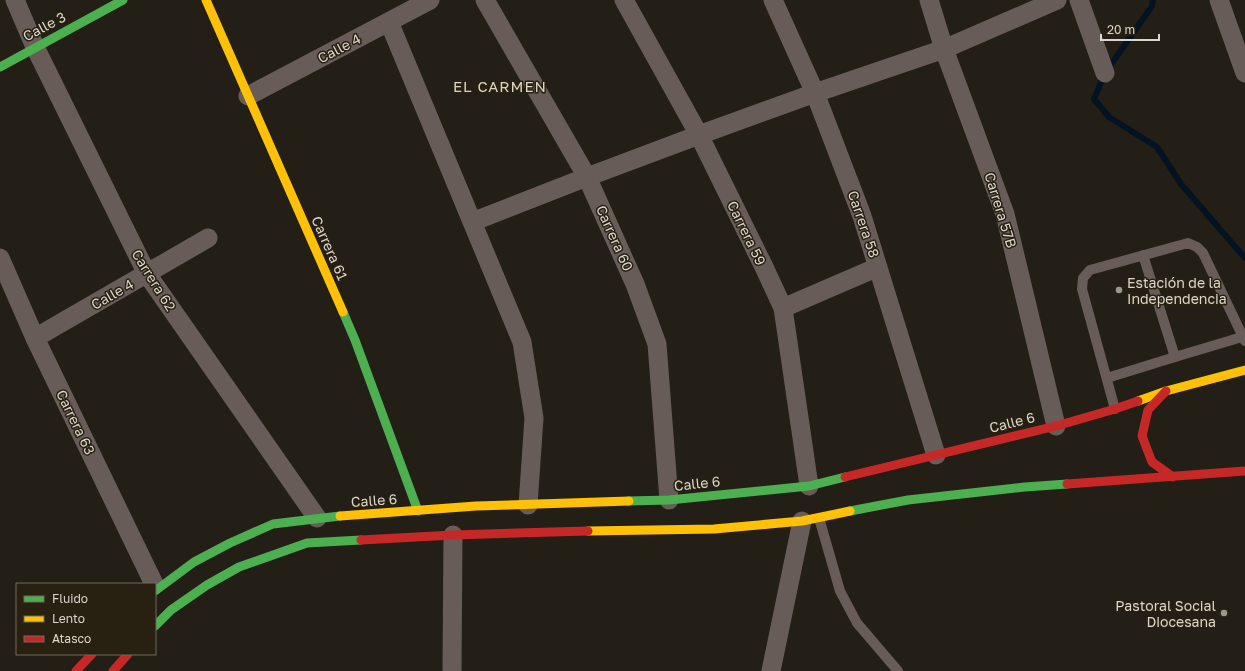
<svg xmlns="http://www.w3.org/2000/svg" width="1245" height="671" font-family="'Golos Text',sans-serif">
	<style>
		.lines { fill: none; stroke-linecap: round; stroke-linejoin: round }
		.stream { stroke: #031322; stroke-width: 6 }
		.lane { stroke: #685c58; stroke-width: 10 }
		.street { stroke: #685c58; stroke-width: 19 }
		.fast { stroke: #4caf50; stroke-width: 9 }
		.slow { stroke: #ffc107; stroke-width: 9 }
		.jam { stroke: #c62828; stroke-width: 9 }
		.poi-dot { fill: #9b978d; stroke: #282112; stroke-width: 1.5 }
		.labels { text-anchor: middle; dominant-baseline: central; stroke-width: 3; stroke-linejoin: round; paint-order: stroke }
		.street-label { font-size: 14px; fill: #dcd7cd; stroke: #282112 }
		.poi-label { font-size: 14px; fill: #dcd7cd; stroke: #282112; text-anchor: start }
		.neighbourhood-label { font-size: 15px; letter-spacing: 1px; fill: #dcd3c0; stroke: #282112 }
	</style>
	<rect width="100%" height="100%" fill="#231f17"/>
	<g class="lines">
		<path class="stream" d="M1153 0 1152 6 1105 73 1094 99 1109 117 1157 147 1181 184 1245 258"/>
		<path class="lane" d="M1143 255 1175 357 1242 337
			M1107 378 1175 357
			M1115 409 1082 289 1083 278 1090 270 1188 243 1197 247 1203 253 1245 341
			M819 518 840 591 857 623 898 671"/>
		<path class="street" d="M15 0 35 47 147 274 317 518
			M485 0 587 177 635 284 657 344 669 500
			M624 0 699 135 764 267 783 308 809 486
			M773 0 815 93 862 216 936 455
			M929 0 944 49 1005 214 1056 426
			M1079 0 1105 73
			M1219 0 1245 73
			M389 22 522 342 534 418 528 505
			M248 96 430 0
			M472 222 587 177 699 135 815 93 944 49 1057 0
			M0 258 35 338 154 584
			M783 308 878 267
			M35 338 208 238
			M452 671 453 535
			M771 671 802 521"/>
		<path class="fast" d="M0 67 123 0
			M343 312 355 340 418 511
			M629 501 669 500 809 486 845 477
			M850 511 908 500 1025 487 1067 484
			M155 591 194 562 230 543 273 524 340 516
			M155 626 171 610 207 585 239 567 307 543 361 540"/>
		<path class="slow" d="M206 0 343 312
			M1138 401 1166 391 1245 370
			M340 516 476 506 629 501
			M588 531 714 529 802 521 850 511"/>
		<path class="jam" d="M1166 391 1148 410 1142 436 1152 462 1173 477
			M845 477 1056 426 1115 409 1138 401
			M1067 484 1245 471
			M361 540 453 535 588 531
			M76 671 92 654
			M113 671 128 654"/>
	</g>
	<g class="poi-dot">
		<circle cx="1119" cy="290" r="4"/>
		<circle cx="1224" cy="613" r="4"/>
	</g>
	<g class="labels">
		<g class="street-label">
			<text transform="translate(44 26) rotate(-28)">Calle 3</text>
			<text transform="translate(339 48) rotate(-28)">Calle 4</text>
			<text transform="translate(1001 210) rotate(73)">Carrera 57B</text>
			<text transform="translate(864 224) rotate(71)">Carrera 58</text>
			<text transform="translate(747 233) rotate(64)">Carrera 59</text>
			<text transform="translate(615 238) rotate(66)">Carrera 60</text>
			<text transform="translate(330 248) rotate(66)">Carrera 61</text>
			<text transform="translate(154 280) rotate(58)">Carrera 62</text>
			<text transform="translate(112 294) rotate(-30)">Calle 4</text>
			<text transform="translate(76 422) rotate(64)">Carrera 63</text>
			<text transform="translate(1012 422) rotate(-14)">Calle 6</text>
			<text transform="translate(697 483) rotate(-6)">Calle 6</text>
			<text transform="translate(374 500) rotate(-4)">Calle 6</text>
		</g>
		<g class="poi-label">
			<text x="1127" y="282">Estación de la<tspan x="1127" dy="16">Independencia</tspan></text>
			<text x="1216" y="605" text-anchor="end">Pastoral Social<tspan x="1216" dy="16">Diocesana</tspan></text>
		</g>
		<g class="neighbourhood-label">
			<text x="500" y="86">EL CARMEN</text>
		</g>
	</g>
	<rect x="16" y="583" width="140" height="72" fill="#282112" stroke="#706a5d"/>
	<rect x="24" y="596" width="20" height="6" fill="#4caf50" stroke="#706a5d"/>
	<text x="52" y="603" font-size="12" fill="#dcd7cd">Fluido</text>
	<rect x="24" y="616" width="20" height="6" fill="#ffc107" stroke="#706a5d"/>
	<text x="52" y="623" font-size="12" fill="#dcd7cd">Lento</text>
	<rect x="24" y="636" width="20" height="6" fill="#c62828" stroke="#706a5d"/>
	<text x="52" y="643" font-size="12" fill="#dcd7cd">Atasco</text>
	<path d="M1101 34v6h58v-6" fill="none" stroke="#dcd7cd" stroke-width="2"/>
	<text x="1107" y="34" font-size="12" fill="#dcd7cd" stroke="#282112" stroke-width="3" paint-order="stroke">20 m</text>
</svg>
